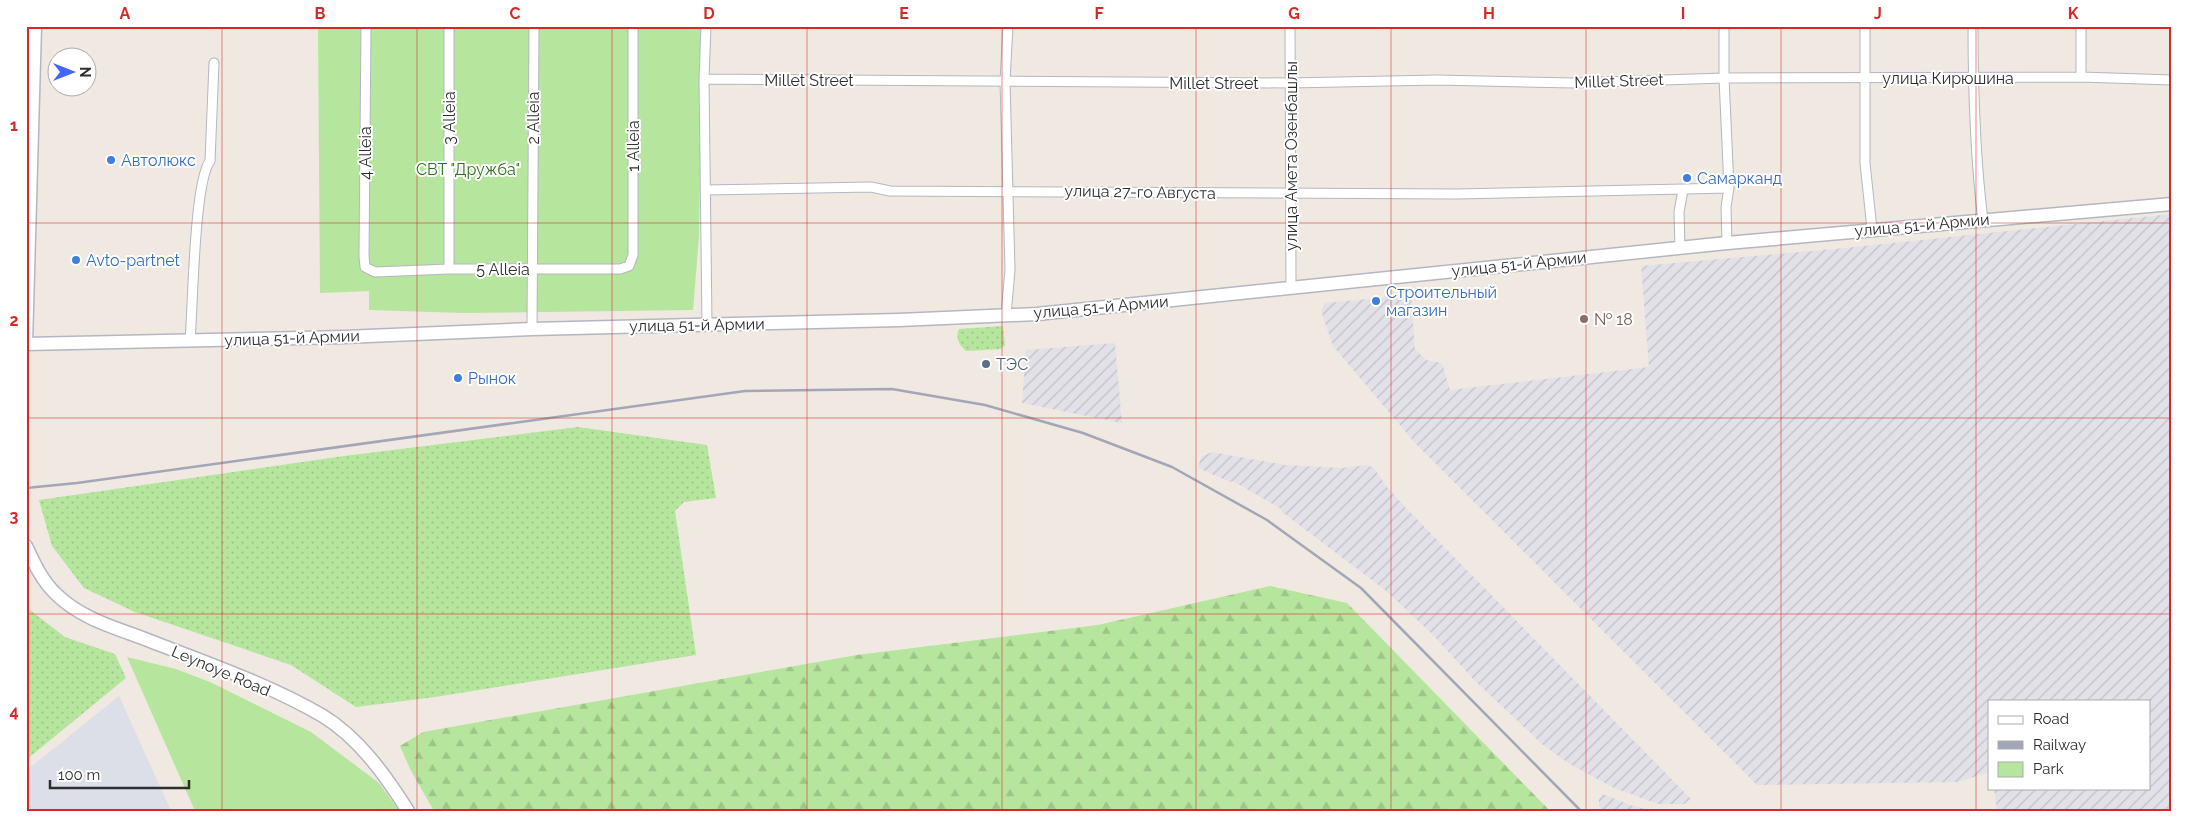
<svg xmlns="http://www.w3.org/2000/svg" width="2198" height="837" font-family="Raleway,sans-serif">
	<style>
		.industrial { fill: url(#industrial-furrows) }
		.airport { fill: #dcdee8 }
		.grass { fill: url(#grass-dots) }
		.forest { fill: url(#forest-firs) }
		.park { fill: #b6e59e }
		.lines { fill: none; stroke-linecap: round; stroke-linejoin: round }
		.minor-casing { stroke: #b4b7c1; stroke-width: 11 }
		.secondary-casing { stroke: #b4b7c1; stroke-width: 15 }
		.minor { stroke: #fff; stroke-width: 9 }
		.secondary { stroke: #fff; stroke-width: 12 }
		.rail { stroke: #a3a6b8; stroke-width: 2.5 }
		.grid { fill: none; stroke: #d62828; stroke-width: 1; stroke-opacity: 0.55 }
		.shop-dot { fill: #3f7fe0; stroke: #fff; stroke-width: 2 }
		.education-dot { fill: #8d6e63; stroke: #fff; stroke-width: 2 }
		.service-dot { fill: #5c6f8a; stroke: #fff; stroke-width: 2 }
		.labels { text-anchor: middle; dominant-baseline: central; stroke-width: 4; stroke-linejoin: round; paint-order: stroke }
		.street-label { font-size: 16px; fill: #2e2e2e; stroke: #fff }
		.shop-label { font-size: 16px; fill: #366cbe; stroke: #fff; text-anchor: start }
		.park-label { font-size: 16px; fill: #2c6e1b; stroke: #fff }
		.education-label { font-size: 16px; fill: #785e54; stroke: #fff; text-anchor: start }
		.service-label { font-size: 16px; fill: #4e5e75; stroke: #fff; text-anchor: start }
		.neatline { fill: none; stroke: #d62828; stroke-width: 2 }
		.grid-label { font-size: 16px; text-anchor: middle; font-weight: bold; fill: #d62828 }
	</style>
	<defs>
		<pattern id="industrial-furrows" width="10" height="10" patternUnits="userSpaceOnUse" patternTransform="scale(1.25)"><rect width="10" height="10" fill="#e3e1e8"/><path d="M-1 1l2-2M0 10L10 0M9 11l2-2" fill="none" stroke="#c3c1c7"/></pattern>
		<pattern id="grass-dots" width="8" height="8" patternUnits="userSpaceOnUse" patternTransform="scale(1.25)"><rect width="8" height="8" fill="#b6e59e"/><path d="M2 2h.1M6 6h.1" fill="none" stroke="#9dc588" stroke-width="1.8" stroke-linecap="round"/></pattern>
		<pattern id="forest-firs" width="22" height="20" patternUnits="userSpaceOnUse" patternTransform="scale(1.25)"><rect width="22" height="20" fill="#b6e59e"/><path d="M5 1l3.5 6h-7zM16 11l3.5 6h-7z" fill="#9dc588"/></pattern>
	</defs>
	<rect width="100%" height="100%" fill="#efe9e1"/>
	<path class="industrial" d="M2172 214V811H1997L1994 788H2149V701H1989V772L1958 782 1757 785 1415 443 1333 346 1321 311 1325 303 1411 295 1415 349 1426 360 1442 363 1450 390 1649 367 1641 266 1845 248Z
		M1115 343 1122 423 1022 403 1026 350Z
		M1212 452 1285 465 1341 468 1367 465 1374 468 1386 486 1405 507 1691 799 1684 804H1658L1614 788 1568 763 1542 744 1475 681 1432 634 1385 590 1282 512 1281 509 1233 481 1230 482 1198 468 1201 457Z
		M1603 794 1630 805 1653 811H1603L1599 806V799Z"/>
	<path class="airport" d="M119 696 171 811H26V771Z"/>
	<path class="grass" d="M1003 326 1005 345 1001 349 966 351C959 345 955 337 959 329Z
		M578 427 707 445 716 498 684 502 675 511 696 655 435 697 356 707 291 665 135 612 84 588 52 546 39 500 344 456Z
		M26 607 65 637 115 654 126 678 26 760Z"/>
	<path class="forest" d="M1270 586 1347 603 1550 811H434L410 769 400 746 423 732 857 655 1098 625Z"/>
	<path class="park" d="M318 26H702L699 237 693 310 463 313 369 310V291L320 293Z
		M127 657 176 669 210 682 311 732 379 783 399 811H195Z"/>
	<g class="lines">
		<g class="minor-casing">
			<path id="minor" d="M366 26 364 256 365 267 375 272 449 269H620L629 266 633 255V26
				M706 26 704 79 707 325
				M1290 26 1291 287
				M1724 26V78L1729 188 1726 207 1727 243
				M1865 26V163L1872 229
				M1973 26C1973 91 1975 156 1983 221
				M2081 26V77
				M704 79 1290 83 1437 80 1574 83 1724 78 2081 77 2172 80
				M705 190 871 187 890 191 1457 194 1729 188
				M1680 248 1679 212 1683 190
				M449 269V26
				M1006 315 1010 270 1005 81 1008 26
				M532 329 534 26
				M190 340C193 307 194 182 210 161L214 63"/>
		</g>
		<g class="secondary-casing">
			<path id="secondary" d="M26 343 35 26
				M26 344 344 337 532 329 899 320 1037 314 1727 243 2172 204
				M26 546C34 563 42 581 56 594 81 619 117 628 150 641 207 663 270 685 323 716 359 738 386 776 408 811"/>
		</g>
		<use href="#minor" class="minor"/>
		<use href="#secondary" class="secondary"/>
		<path class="rail" d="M26 488 77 483 745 391 892 389 985 405 1083 433 1172 467 1267 520 1361 588 1581 811"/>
	</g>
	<path class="grid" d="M222 26V811M417 26V811M612 26V811M807 26V811M1002 26V811M1196 26V811M1391 26V811M1586 26V811M1781 26V811M1976 26V811M26 223H2172M26 418H2172M26 614H2172"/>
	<g class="shop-dot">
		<circle cx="111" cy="160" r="5"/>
		<circle cx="1687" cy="178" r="5"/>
		<circle cx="76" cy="260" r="5"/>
		<circle cx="1376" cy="301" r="5"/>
		<circle cx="458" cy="378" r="5"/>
	</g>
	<circle class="education-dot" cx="1584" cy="319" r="5"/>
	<circle class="service-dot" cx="986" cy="364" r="5"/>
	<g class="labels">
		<g class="street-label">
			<text x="1948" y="78">улица Кирюшина</text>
			<text x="809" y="80">Millet Street</text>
			<text transform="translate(1619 81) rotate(-2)">Millet Street</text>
			<text x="1214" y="83">Millet Street</text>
			<text transform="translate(449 118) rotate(-90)">3 Alleia</text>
			<text transform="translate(533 118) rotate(-90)">2 Alleia</text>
			<text transform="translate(633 146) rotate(-90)">1 Alleia</text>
			<text transform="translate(365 153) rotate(-90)">4 Alleia</text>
			<text transform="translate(1291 156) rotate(-90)">улица Амета Озенбашлы</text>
			<text transform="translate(1140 192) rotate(1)">улица 27-го Августа</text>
			<text transform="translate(1922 225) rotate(-5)">улица 51-й Армии</text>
			<text transform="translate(1519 264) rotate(-6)">улица 51-й Армии</text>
			<text x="503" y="269">5 Alleia</text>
			<text transform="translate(1101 307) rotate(-5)">улица 51-й Армии</text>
			<text transform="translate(697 325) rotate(-1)">улица 51-й Армии</text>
			<text transform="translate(292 338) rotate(-2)">улица 51-й Армии</text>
			<text transform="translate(221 671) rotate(23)">Leynoye Road</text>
		</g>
		<g class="shop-label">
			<text x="121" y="160">Автолюкс</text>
			<text x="1697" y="178">Самарканд</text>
			<text x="86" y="260">Avto-partnet</text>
			<text x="1386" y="292">Строительный<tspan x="1386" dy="18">магазин</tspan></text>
			<text x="468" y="378">Рынок</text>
		</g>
		<g class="park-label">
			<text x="468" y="169">СВТ "Дружба"</text>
		</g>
		<g class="education-label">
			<text x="1594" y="319">№ 18</text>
		</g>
		<g class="service-label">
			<text x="996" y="364">ТЭС</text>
		</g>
	</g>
	<rect width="2198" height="837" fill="none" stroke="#ffffff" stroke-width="55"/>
	<rect x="1988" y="700" width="162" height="90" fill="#ffffff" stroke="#ababab"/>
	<rect x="1998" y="716" width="25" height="8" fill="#ffffff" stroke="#ababab"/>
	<text x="2033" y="724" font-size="15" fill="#2e2e2e">Road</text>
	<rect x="1998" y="741" width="25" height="8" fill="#a3a6b8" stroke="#ababab"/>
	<text x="2033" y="750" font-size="15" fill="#2e2e2e">Railway</text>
	<rect x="1998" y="762" width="25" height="15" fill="#b6e59e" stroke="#ababab"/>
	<text x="2033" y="774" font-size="15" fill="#2e2e2e">Park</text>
	<g transform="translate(72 72) rotate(90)"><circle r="24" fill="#ffffff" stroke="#ababab"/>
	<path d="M0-4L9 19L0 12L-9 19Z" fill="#4264fb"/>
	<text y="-8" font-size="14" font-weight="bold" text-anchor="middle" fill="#2e2e2e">N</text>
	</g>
	<path d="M50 780v8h139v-8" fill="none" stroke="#2e2e2e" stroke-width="2.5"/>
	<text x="58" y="780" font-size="15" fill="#2e2e2e" stroke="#ffffff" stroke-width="4" paint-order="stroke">100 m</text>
	<rect x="28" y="28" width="2142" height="782" class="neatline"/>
	<g class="grid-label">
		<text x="125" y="19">A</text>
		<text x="320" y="19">B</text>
		<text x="515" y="19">C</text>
		<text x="709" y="19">D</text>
		<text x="904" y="19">E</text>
		<text x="1099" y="19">F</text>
		<text x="1294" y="19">G</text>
		<text x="1489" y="19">H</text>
		<text x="1683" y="19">I</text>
		<text x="1878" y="19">J</text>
		<text x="2073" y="19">K</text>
		<text x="14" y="131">1</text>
		<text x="14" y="326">2</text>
		<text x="14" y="522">3</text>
		<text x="14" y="717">4</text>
	</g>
</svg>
